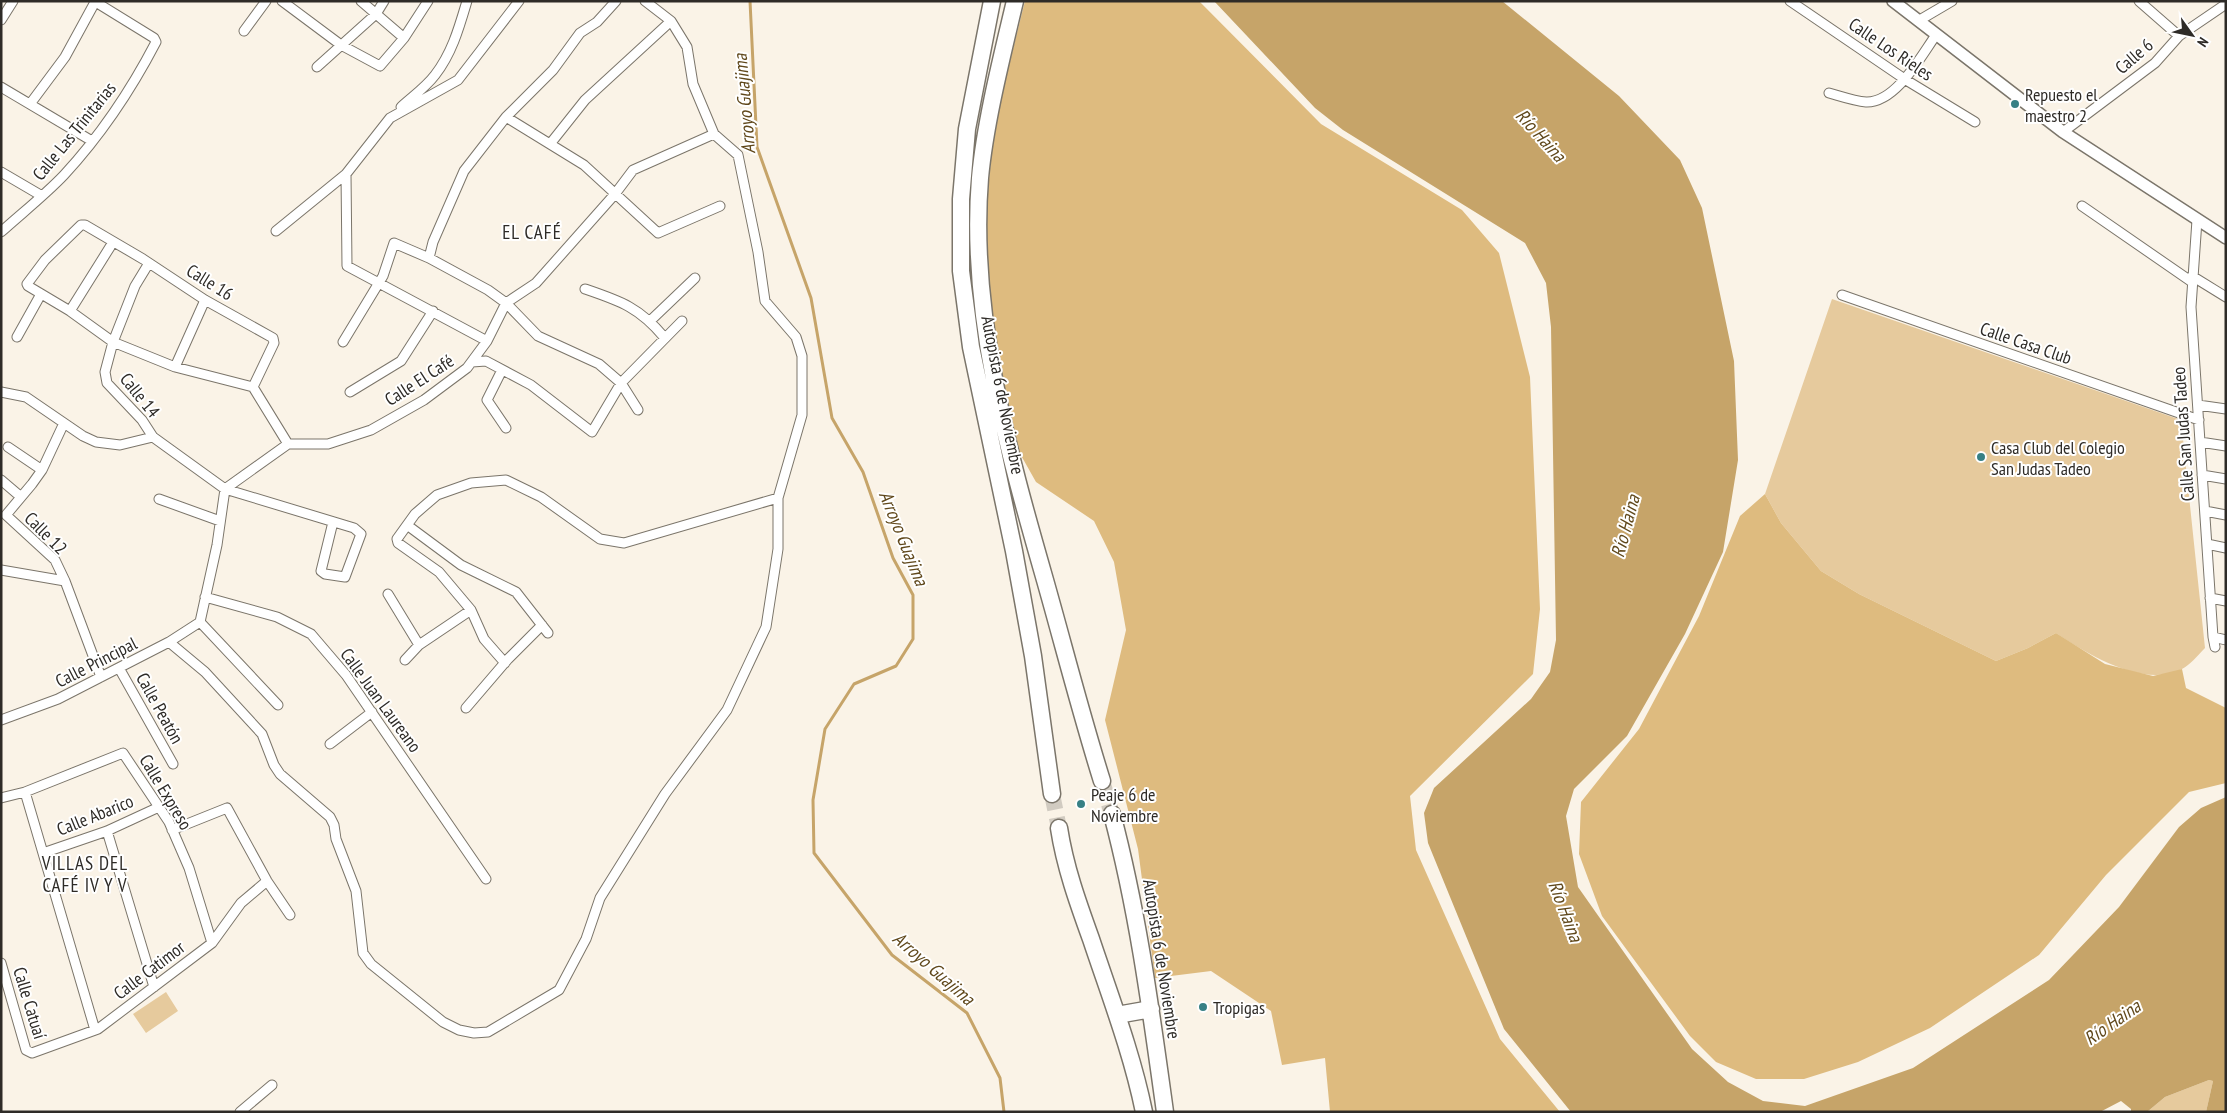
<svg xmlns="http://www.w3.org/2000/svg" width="2227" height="1113" font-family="'PT Sans Narrow',sans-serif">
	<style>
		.green { fill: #e6ca9d }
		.forest { fill: #debb7f }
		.water { fill: #c6a469 }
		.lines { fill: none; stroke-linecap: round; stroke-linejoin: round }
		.stream { stroke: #c6a469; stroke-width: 3 }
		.motorway-tunnel { stroke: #d1cbc1; stroke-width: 16; stroke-dasharray: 16 8; stroke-linecap: butt }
		.minor-casing { stroke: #7b756a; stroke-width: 11 }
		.tertiary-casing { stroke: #7b756a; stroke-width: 14 }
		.motorway-casing { stroke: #7b756a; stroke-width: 19 }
		.minor { stroke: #fff; stroke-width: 9 }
		.tertiary { stroke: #fff; stroke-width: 11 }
		.motorway { stroke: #fff; stroke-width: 16 }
		.poi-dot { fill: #378085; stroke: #fff; stroke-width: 2 }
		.labels { text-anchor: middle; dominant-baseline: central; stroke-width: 4; stroke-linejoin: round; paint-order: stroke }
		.street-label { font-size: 18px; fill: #2e2b27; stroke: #fff }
		.poi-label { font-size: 18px; fill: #2e2b27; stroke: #fff; text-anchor: start }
		.water-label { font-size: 19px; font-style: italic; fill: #60481b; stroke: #fff }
		.neighbourhood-label { font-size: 19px; letter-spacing: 1px; fill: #2e2b27; stroke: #fff }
	</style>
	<rect width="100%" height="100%" fill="#faf3e7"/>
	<path class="green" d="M1832 299 2181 420 2205 648C2198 655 2190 665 2182 669 2144 689 2087 654 2056 633L2028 648 1996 661 1859 594 1821 571 1781 523 1765 494Z
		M166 992 178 1011 146 1033 133 1014Z
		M2209 1080 2213 1081 2206 1112H2147L2165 1097Z"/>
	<path class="forest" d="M1025 1H1199L1321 124 1462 210 1499 253 1530 377 1540 609 1533 674 1410 796 1416 850 1500 1039 1560 1112H1330L1325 1058 1282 1065 1271 1011 1211 971 1155 978 1138 849 1105 720 1126 630 1114 562 1094 521 1036 482 1014 443 992 333 984 235 994 125Z
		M1765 494 1781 523 1821 571 1859 594 1996 661 2028 648 2056 633 2105 664 2153 676 2182 669 2186 688 2226 708V783L2189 792 2106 875 2039 955 1930 1028 1858 1062 1804 1079H1756L1716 1062 1690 1036 1602 916 1579 854 1581 802 1639 729 1699 616 1740 516Z"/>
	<path class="water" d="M1214 1H1502L1619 96 1680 160 1702 208 1734 361 1738 460 1723 552 1685 634 1627 736 1574 789 1566 816 1578 887 1692 1049 1728 1082 1763 1101 1805 1106 1913 1068 2049 980 2119 907 2179 827 2201 808 2226 797V1112H2206L2213 1081 2209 1080 2165 1097 2147 1112H2131V1109L2121 1101 2100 1112H1571L1504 1029 1428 843 1424 813 1434 788 1531 699 1550 672 1556 640 1551 327 1546 283 1525 243 1343 130 1315 108Z"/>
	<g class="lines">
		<path class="stream" d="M750 1 757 147 811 298 832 418 863 472 893 558 913 595V639L896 666 854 684 825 729 813 800 814 853 892 955 967 1013 1000 1078 1004 1112"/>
		<path class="motorway-tunnel" d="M1102 781 1112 814
			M1052 794 1059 828"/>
		<g class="minor-casing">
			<path id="minor" d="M282 1 341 45 380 66 404 38 428 1
				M361 1 404 38
				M1790 1 1906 80 1975 122
				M2139 1 2179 36
				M1 20 13 1
				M1918 21 1952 1
				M244 31 266 1
				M317 67 376 14 384 1
				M1 87 92 141
				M1829 93C1840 96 1854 101 1866 102 1896 103 1921 56 1936 35
				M30 104 65 57 95 2
				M401 107C412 97 426 87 435 75 452 53 459 28 467 1
				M506 117 584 165 658 233 720 206
				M2063 132 2155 63 2179 36 2226 4
				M550 144 585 100 671 21
				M1 172 42 196
				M2082 206 2192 282
				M2197 220 2191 307 2213 637 2215 647
				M276 231 346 174
				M1 232C22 213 45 195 64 175 101 135 131 90 156 42L154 38 94 1
				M429 258 433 242 464 171 506 117 553 70 580 33 597 22 616 1
				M149 263 135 286 113 342 105 372 107 383 142 420 153 437 225 489 354 528 361 534 345 577 325 574 321 571 333 522
				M2192 276 2226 297
				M585 289C620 301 639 307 664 337
				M1842 295 2199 420
				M70 311 110 247
				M650 321 695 278
				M17 337 41 294
				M487 341 347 266 346 174 390 118 458 80 519 1
				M343 342 383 276 394 243 429 258 488 290 506 303 538 336 599 364 621 383 638 410
				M472 362 486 361 531 385 592 432 621 383 682 321
				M175 367 205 300
				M502 370 487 400 506 428
				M253 387 274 343 273 338 205 300 143 259 85 225H81L45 260 27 284 28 286 70 311 113 342 175 367 253 387 288 444
				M1 392 26 397 83 436 96 442 120 445 153 437
				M350 392 401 361 433 311
				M2198 405 2226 409
				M64 423 42 470 32 484 6 515 55 560 65 581 101 677
				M2200 442 2226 446
				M8 447 42 470
				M2202 475 2226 479
				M1 480 21 497
				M159 499 220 521
				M2205 511 2226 515
				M407 525 461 565 516 592 548 633
				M2207 544 2226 548
				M1 570 65 581
				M388 594 419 645
				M205 597 277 617 311 634 346 675 486 879
				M2210 598 2226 601
				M200 622 217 545 225 489 288 444H328L371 430 424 400 467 368 487 341 506 303 536 283 615 194 633 170 714 134
				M200 622 278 705
				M2213 637 2226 640
				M169 642 205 672 262 734 274 765 280 774 330 817 334 825 336 839 356 891 363 953 371 964 443 1022 459 1030 474 1033 488 1032 559 990 586 939 600 898 665 794 727 710 766 627 778 549V498L802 415V356L796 337 765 301 758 252 738 155 714 134 693 84 687 47 671 21 645 1
				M405 660 419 645 471 610
				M505 663 484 639 471 610 439 572 398 543 397 539 415 514 437 495 471 483 506 480 541 497 600 539 624 543 778 498
				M119 668 173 764
				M466 708 508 659 542 625
				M1 720 58 699 169 642 200 622
				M330 744 372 712
				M25 792 95 1030
				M1 798 25 792 123 753 169 822 189 868 212 943
				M172 830 227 808 267 881 290 915
				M107 831 154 987
				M43 853 107 831 159 807
				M1 963 26 1050 32 1053 98 1029 212 943 241 903 267 881
				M240 1112 272 1085"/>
		</g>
		<g class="tertiary-casing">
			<path id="tertiary" d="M1893 1 2063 132 2226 238"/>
		</g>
		<g class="motorway-casing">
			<path id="motorway" d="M992 1 967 129 961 199V271L971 347 1014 551 1033 656 1052 794
				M1015 1C1002 56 985 123 980 178 969 313 1008 451 1045 580 1064 647 1081 714 1102 781
				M1112 814C1138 912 1151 1011 1165 1112
				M1059 828C1065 867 1078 903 1091 939 1110 996 1132 1053 1144 1112
				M1117 1015 1151 1009"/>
		</g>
		<use href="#minor" class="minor"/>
		<use href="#tertiary" class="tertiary"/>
		<use href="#motorway" class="motorway"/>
	</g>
	<g class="poi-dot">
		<circle cx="2015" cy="104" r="5"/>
		<circle cx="1981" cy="457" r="5"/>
		<circle cx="1081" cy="804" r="5"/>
		<circle cx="1203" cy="1007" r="5"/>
	</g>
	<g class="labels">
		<g class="street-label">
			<text transform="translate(1891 49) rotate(34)">Calle Los Rieles</text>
			<text transform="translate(2134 56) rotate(-41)">Calle 6</text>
			<text transform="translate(74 131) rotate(-51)">Calle Las Trinitarias</text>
			<text transform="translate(210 282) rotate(32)">Calle 16</text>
			<text transform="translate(2026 343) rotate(19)">Calle Casa Club</text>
			<text transform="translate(419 380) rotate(-33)">Calle El Café</text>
			<text transform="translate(140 395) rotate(51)">Calle 14</text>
			<text transform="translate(1003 395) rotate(79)">Autopista 6 de Noviembre</text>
			<text transform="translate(2183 434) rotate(-94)">Calle San Judas Tadeo</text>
			<text transform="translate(46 533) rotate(45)">Calle 12</text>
			<text transform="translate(96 662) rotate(-27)">Calle Principal</text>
			<text transform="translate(381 700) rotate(54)">Calle Juan Laureano</text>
			<text transform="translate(160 708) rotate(61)">Calle Peatón</text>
			<text transform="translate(166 792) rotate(59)">Calle Expreso</text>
			<text transform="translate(95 815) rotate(-22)">Calle Abarico</text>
			<text transform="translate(1162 959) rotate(81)">Autopista 6 de Noviembre</text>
			<text transform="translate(149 970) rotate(-37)">Calle Catimor</text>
			<text transform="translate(30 1003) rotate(73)">Calle Catuaí</text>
		</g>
		<g class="poi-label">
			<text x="2025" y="94">Repuesto el<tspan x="2025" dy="21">maestro 2</tspan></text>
			<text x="1991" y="447">Casa Club del Colegio<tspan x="1991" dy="21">San Judas Tadeo</tspan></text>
			<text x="1091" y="794">Peaje 6 de<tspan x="1091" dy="21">Noviembre</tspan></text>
			<text x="1213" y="1007">Tropigas</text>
		</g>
		<g class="water-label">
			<text transform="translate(744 104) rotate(-95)">Arroyo Guajima</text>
			<text transform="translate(1541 135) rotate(48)">Río Haina</text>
			<text transform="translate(1625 526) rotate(-75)">Río Haina</text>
			<text transform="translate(904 538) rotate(68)">Arroyo Guajima</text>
			<text transform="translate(1566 911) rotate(69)">Río Haina</text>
			<text transform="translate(934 968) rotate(41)">Arroyo Guajima</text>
			<text transform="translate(2112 1022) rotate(-35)">Río Haina</text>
		</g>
		<g class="neighbourhood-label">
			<text x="532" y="232">EL CAFÉ</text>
			<text x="85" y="863">VILLAS DEL<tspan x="85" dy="22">CAFÉ IV Y V</tspan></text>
		</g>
	</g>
	<rect width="2227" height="1113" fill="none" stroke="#2e2b27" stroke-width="5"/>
	<g transform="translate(2192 35) rotate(123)" stroke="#ffffff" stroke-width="4" paint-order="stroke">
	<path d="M0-4L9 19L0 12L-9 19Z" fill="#2e2b27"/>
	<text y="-8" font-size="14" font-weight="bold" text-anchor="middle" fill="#2e2b27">N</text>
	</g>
</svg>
